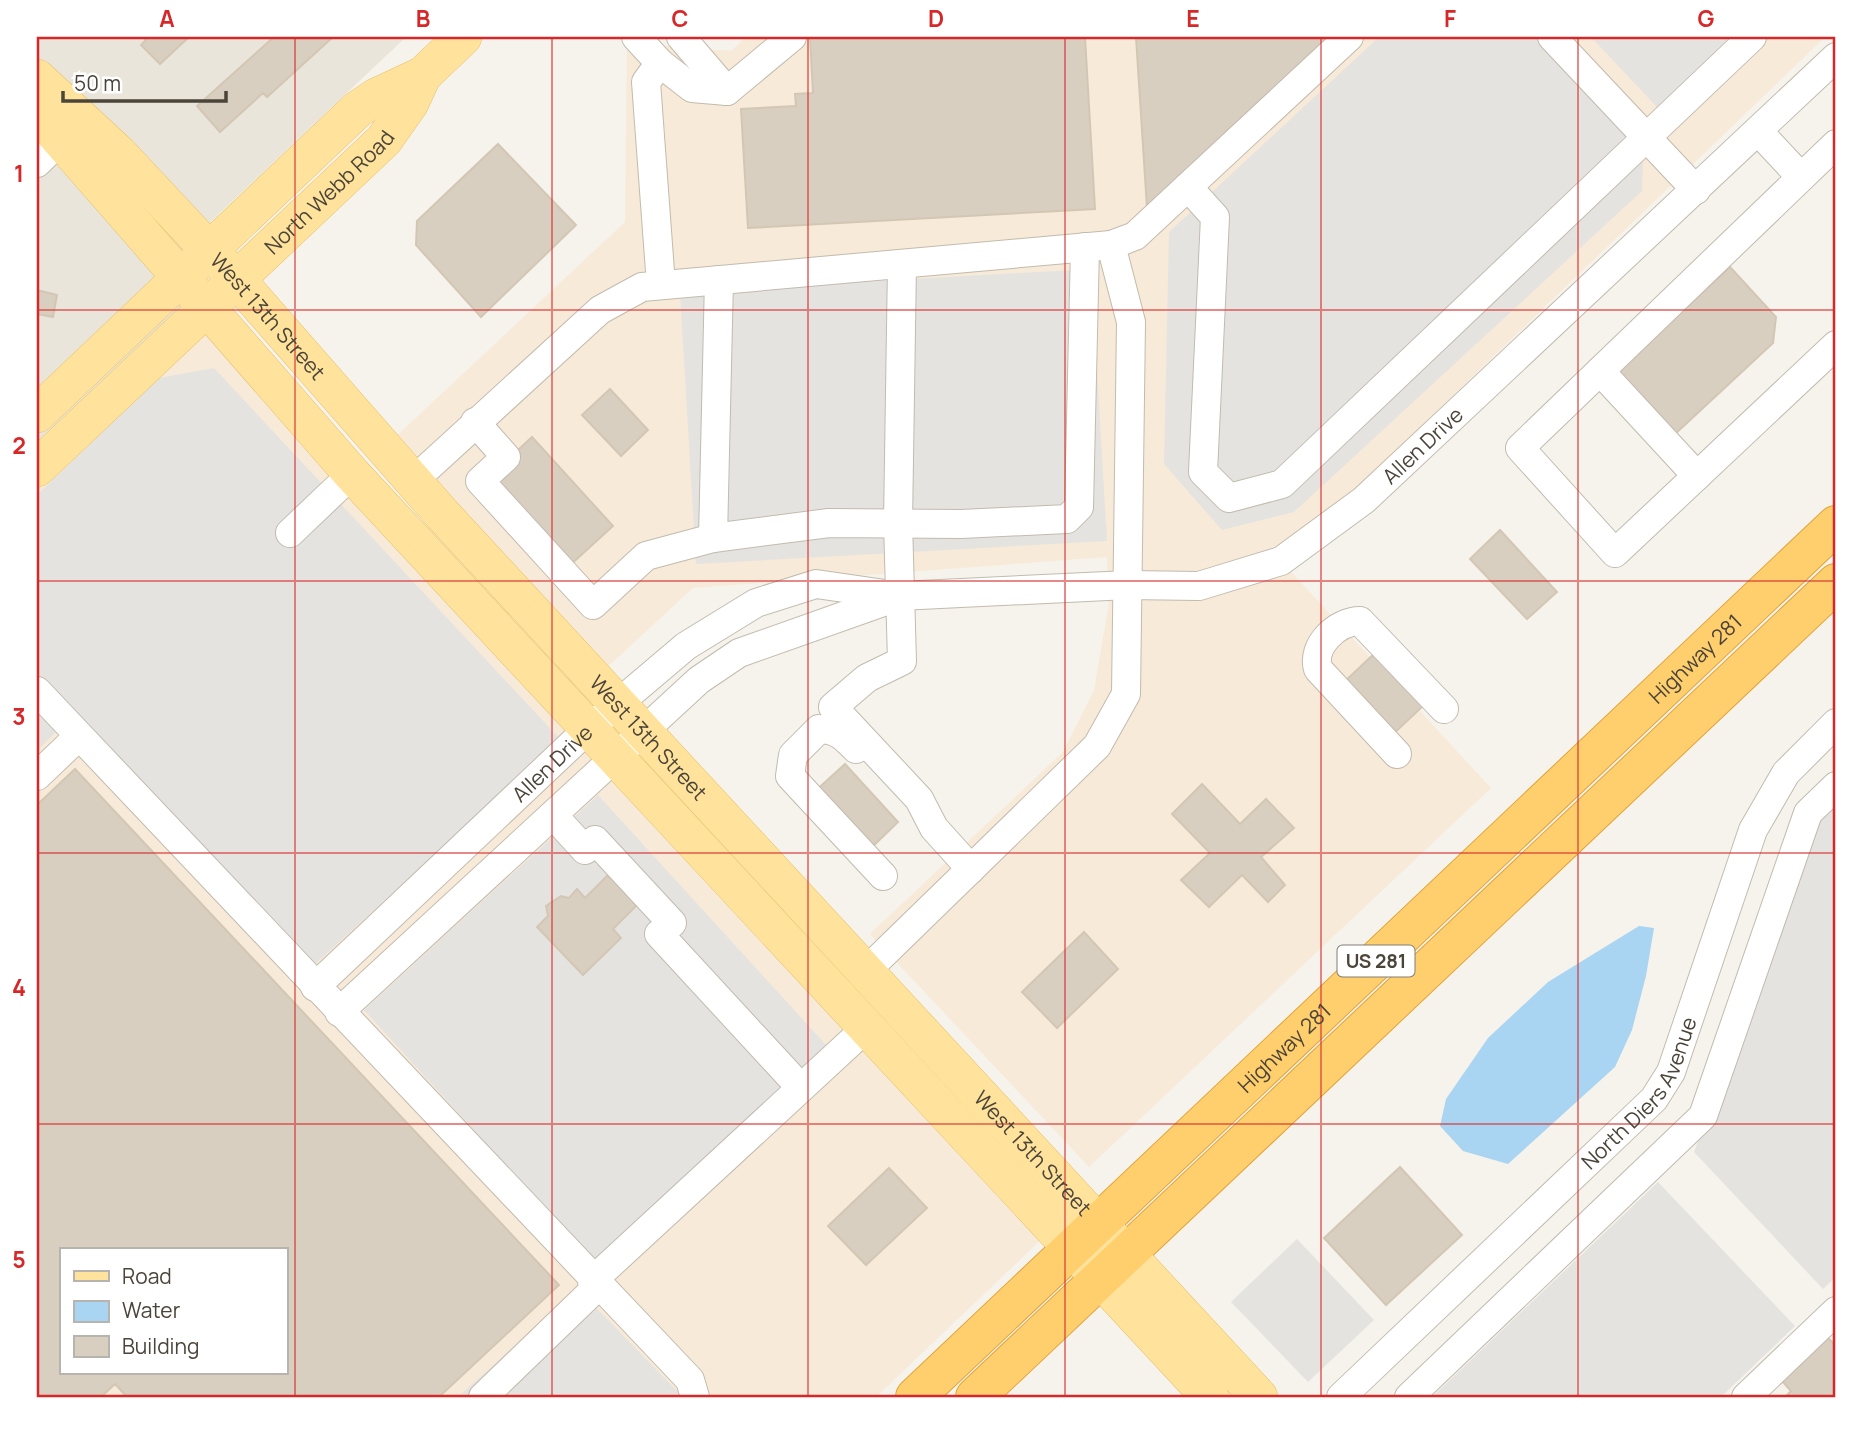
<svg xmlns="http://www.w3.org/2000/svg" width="1873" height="1434" font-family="Manrope,sans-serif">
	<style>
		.residential { fill: #eae5da }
		.commercial { fill: #f7ead8; fill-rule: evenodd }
		.parking { fill: #e5e3e0 }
		.water { fill: #a9d4f2 }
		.building { fill: #d8cfc1; stroke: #d3c7b4; stroke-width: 2; fill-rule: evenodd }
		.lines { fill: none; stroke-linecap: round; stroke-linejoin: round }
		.minor-casing { stroke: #c2bbae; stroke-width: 30 }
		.major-casing { stroke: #e6c16a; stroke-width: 38 }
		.highway-casing { stroke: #e0a43c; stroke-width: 40 }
		.minor { stroke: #fff; stroke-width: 28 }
		.major { stroke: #ffe39c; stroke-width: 37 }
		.highway { stroke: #ffcf6e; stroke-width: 38 }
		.grid { fill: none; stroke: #d62828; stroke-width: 2; stroke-opacity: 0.55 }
		.labels { text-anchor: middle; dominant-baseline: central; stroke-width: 6; stroke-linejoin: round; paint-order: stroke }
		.shield { fill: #fff; stroke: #817c74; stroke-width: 2 }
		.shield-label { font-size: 19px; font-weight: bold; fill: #4b4439 }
		.street-label { font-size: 21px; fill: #4b4439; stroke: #fff }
		.neatline { fill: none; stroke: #d62828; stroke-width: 2.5 }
		.grid-label { font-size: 23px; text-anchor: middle; font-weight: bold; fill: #d62828 }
	</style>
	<rect width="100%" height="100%" fill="#f6f3ec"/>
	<path class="residential" d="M37 37H406L190 241 207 329 37 490Z"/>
	<path class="commercial" d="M746 37H1825L1281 561 1491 788 1089 1167 870 934 1063 752 1094 690 1109 603 1107 557 693 588 602 672 389 443 625 222 627 43 731 51Z
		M207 329 1046 1235 876 1397H37V490ZM61 1250H285V1373H61Z"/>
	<path class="parking" d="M1379 37H1535L1643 153 1642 191 1294 512 1222 530 1164 464 1169 232Z
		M1591 37H1763L1672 123Z
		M1091 269 1107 541 696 564 680 292Z
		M214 368 560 739 313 966 37 677V495L159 378Z
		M37 712 60 728 37 751Z
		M1836 792V1277L1823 1289 1694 1152 1822 805Z
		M598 795 827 1046 593 1260 364 1010Z
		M1658 1182 1795 1326 1721 1397H1432Z
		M1297 1239 1374 1320 1308 1382 1231 1302Z
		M578 1289 679 1393 678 1397H458Z"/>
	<path class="water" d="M1639 926 1654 928 1646 976 1632 1030 1615 1067 1508 1164 1463 1151 1440 1126 1446 1099 1488 1038 1548 982Z"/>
	<path class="building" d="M143 37H189L160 64 141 45 146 40Z
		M274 37H333L267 97 263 93 220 132 197 106Z
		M810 37H1085L1095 209 748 228 741 109 796 106 795 94 813 93Z
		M1136 37H1328L1147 208Z
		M498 144 576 225 481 317 416 245 417 221Z
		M1730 267 1776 317 1773 343 1675 434 1616 372Z
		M37 290 57 295 53 317 37 314Z
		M610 389 648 430 621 456 582 415Z
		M532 437 613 526 568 567 487 479Z
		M1500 530 1557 592 1527 619 1470 559Z
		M1375 653 1423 706 1392 735 1343 683Z
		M845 764 898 822 868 851 812 794Z
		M75 769 559 1285 439 1397H127L115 1384 101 1397H37V805ZM61 1250H285V1373H61Z
		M1202 784 1240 824 1266 799 1294 828 1261 857 1285 885 1268 902 1242 875 1209 907 1181 880 1210 853 1172 814Z
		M611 872 640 902 613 929 621 938 583 975 537 927 548 916 546 906 561 896 569 898 577 889 585 898Z
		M1084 932 1118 969 1057 1028 1022 992Z
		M1400 1167 1462 1235 1386 1305 1324 1238Z
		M889 1168 927 1208 866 1265 828 1226Z
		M1827 1337 1836 1346V1397H1785L1791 1391 1782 1381Z"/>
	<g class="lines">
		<g class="minor-casing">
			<g id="minor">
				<path d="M636 37 660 63 692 88 727 91 792 37"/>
				<path d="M681 37 727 91"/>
				<path d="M1552 37 1696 190"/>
				<path d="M660 63 646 82 661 285"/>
				<path d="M1758 131 1801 177"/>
				<path d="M1836 144 1520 448 1615 553 1836 345"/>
				<path d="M37 163 75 126"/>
				<path d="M1188 187 1215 217 1203 472 1229 498 1282 484 1752 37"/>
				<path d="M902 264 898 523 902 661 867 678 833 707 919 799 934 828 971 869"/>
				<path d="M719 280 713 538 829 523 961 524 1067 519 1079 507 1085 247"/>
				<path d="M1600 371 1697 476"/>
				<path d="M475 422 506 457 480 481 593 605 646 556 713 538"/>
				<path d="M413 481 600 310 642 287 1111 245 1135 236 1349 37"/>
				<path d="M290 533 352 474"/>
				<path d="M37 691 690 1380 695 1397"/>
				<path d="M856 749C844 737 837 729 819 729L793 755 790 776 883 876"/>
				<path d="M1397 754 1318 669C1311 646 1337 621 1360 621L1444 709"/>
				<path d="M37 776 79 736"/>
				<path d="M553 815 585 850 595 840 672 923 659 934 801 1088"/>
				<path d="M866 971 1097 746 1126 694 1131 322 1111 245"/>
				<path id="s1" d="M315 987 588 729 686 646 756 603 816 584 899 596 1128 585 1199 586 1281 561 1364 500 1836 57"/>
				<path d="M339 1012 699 680 739 653 897 597"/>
				<path d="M592 1281 865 1029"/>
				<path d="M483 1397 598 1286"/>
				<path id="s2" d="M1341 1397 1654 1099 1671 1072 1753 830 1786 773 1836 723"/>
				<path d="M1409 1397 1703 1116 1808 813 1836 786"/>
				<path d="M1746 1397 1836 1311"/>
			</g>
		</g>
		<g class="major-casing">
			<g id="major">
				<path id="s3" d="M37 78 119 154 237 280 442 514 1259 1397"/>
				<path d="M37 113 352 474 1210 1397"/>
				<path d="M37 414 358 109 376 97 423 75 463 37"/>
				<path id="s4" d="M37 468 384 140 410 103 423 75"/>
			</g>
		</g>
		<g class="highway-casing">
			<g id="highway">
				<path id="s5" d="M915 1397 1836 525"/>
				<path d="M975 1397 1836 583"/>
			</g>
		</g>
		<use href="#minor" class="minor"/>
		<use href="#major" class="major"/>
		<use href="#highway" class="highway"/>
	</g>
	<path class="grid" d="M295 37V1397M552 37V1397M808 37V1397M1065 37V1397M1321 37V1397M1578 37V1397M37 310H1836M37 581H1836M37 853H1836M37 1124H1836"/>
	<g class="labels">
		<rect class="shield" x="1337.5" y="945.5" width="77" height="31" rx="5"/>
		<g class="shield-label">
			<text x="1376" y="961">US 281</text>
		</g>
		<g class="street-label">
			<text stroke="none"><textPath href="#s4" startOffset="402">North Webb Road</textPath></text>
			<text stroke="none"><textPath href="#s3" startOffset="332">West 13th Street</textPath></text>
			<text stroke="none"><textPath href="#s1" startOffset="1302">Allen Drive</textPath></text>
			<text stroke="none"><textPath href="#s5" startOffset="1074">Highway 281</textPath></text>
			<text stroke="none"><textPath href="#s3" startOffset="900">West 13th Street</textPath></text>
			<text stroke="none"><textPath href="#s1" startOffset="326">Allen Drive</textPath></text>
			<text stroke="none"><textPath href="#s5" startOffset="508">Highway 281</textPath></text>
			<text stroke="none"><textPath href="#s2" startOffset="429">North Diers Avenue</textPath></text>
			<text stroke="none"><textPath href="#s3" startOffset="1466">West 13th Street</textPath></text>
		</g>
	</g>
	<rect width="1873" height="1434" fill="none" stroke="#ffffff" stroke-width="77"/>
	<rect x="60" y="1248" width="228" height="126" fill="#ffffff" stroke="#b7b4b0" stroke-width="2"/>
	<rect x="74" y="1271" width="35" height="10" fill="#ffe39c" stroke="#b7b4b0" stroke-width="2"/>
	<text x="122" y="1284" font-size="21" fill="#4b4439">Road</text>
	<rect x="74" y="1301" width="35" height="21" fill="#a9d4f2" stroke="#b7b4b0" stroke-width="2"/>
	<text x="122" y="1318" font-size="21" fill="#4b4439">Water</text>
	<rect x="74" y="1336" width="35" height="21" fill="#d8cfc1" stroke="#b7b4b0" stroke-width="2"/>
	<text x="122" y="1354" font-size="21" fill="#4b4439">Building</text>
	<path d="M63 91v10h163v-10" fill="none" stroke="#4b4439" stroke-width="3.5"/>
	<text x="74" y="91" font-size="21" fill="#4b4439" stroke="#ffffff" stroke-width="5" paint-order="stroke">50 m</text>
	<rect x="38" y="38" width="1796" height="1358" class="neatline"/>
	<g class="grid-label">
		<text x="167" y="27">A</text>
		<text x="423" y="27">B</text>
		<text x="680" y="27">C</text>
		<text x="936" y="27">D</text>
		<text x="1193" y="27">E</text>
		<text x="1450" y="27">F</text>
		<text x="1706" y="27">G</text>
		<text x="19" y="182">1</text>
		<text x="19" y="454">2</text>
		<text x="19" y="725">3</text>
		<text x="19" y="996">4</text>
		<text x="19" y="1268">5</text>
	</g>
</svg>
